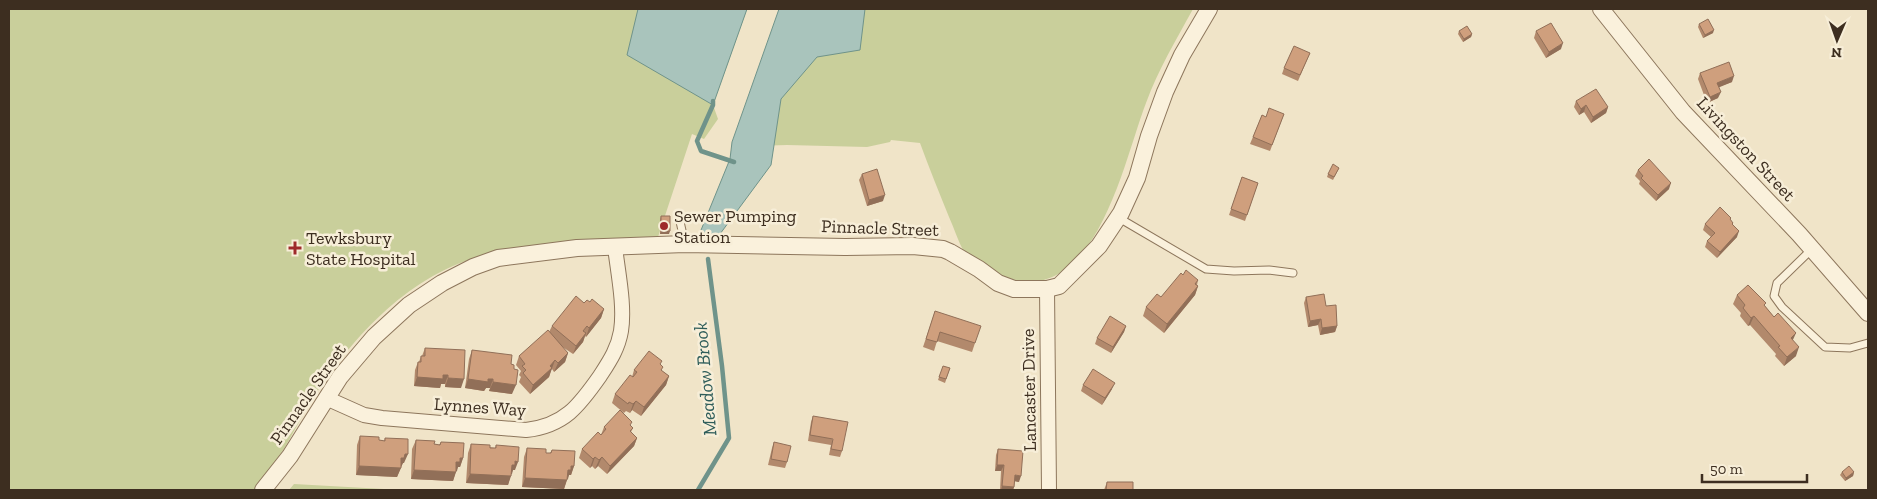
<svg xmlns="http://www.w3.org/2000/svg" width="1877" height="499" font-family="'Zilla Slab',serif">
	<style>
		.green { fill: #c9cf9b }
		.water { fill: #a9c4bc; stroke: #6f938a }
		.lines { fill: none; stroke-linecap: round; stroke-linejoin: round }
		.stream { stroke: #6f938a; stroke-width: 4.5 }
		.service-casing { stroke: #8d765c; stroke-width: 9 }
		.minor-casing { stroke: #8d765c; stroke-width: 16 }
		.tertiary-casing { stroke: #8d765c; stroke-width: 18 }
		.service { stroke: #faf1dc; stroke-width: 7 }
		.minor { stroke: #faf1dc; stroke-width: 14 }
		.tertiary { stroke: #faf1dc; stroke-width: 16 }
		.wall { fill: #b2896c }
		.shaded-wall { fill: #916f58 }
		.building { fill: #cf9f7d; stroke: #916f58 }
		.poi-dot { fill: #9e2a2b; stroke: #f7eed8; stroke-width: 2 }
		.labels { text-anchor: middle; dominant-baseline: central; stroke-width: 5; stroke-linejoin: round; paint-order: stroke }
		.street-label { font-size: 18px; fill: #3d2e20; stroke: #f7eed8 }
		.poi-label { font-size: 18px; fill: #3d2e20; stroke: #f7eed8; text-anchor: start }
		.water-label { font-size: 19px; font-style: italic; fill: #2f5d5a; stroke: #f7eed8 }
	</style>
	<rect width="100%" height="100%" fill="#f0e4c8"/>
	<path class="green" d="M9 9H747L713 105 718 119 704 139 692 134 656 243 486 255C412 272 353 336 314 397 294 428 280 462 255 490H9Z
		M779 9H1193C1176 40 1158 70 1146 103 1124 159 1096 310 1005 277 997 273 968 259 964 252 958 241 954 228 949 217 939 192 929 168 920 143L891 140 890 142 867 147 787 145 753 146Z
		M294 484 402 490H289Z"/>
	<path class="water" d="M638 9H747L713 105 627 55Z
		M779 9H865L860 50 817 57 781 99 771 165 720 234 699 235 730 159 732 142Z"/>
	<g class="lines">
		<path class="stream" d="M713 101V105L697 141 701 151 734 162
			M698 490 729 438 722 366 708 259"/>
		<g class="service-casing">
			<path id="service" d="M679 217 685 244
				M1119 218 1206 269 1234 271 1269 270 1293 273
				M1812 249 1777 283 1774 296 1782 307 1825 347 1850 348 1868 343"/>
		</g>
		<g class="minor-casing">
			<path id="minor" d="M1047 289 1049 490
				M326 398 364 415 382 418 526 430C564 426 579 406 600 376 609 362 618 349 621 331 625 306 618 273 615 247"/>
		</g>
		<g class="tertiary-casing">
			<path id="tertiary" d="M1601 9 1683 112 1799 234 1868 313
				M263 490 290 456 340 377 374 337 409 305 442 283 473 267 498 258 577 248 685 244 845 247 913 246 943 249 950 252 979 269 998 283 1014 289H1047L1059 286 1099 246 1121 213 1137 178 1149 136 1165 92 1182 55 1209 9"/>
		</g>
		<use href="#service" class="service"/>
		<use href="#minor" class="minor"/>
		<use href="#tertiary" class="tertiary"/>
	</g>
	<path class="wall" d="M1699 24 1713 33 1703 38 1698 27Z
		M1459 31 1472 34 1471 37 1463 42 1458 34Z
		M1536 31 1561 49 1546 58 1534 38Z
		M1310 53 1298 81 1282 74 1284 68Z
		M1700 73 1732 82 1718 87V98L1707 103 1698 79Z
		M1576 101 1608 107 1606 113 1591 123 1584 112 1579 115 1574 107Z
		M1284 114 1270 151 1250 144 1262 115 1266 117Z
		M1339 168 1333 180 1327 177 1328 174Z
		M1638 170 1669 189 1656 201 1639 184 1640 181 1635 176Z
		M862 174 883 201 867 206 859 180Z
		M1242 177 1258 183 1245 221 1229 215Z
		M661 216 669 234H660V219Z
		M1731 218 1730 220 1733 223 1732 225 1737 237 1717 258 1705 247 1707 241 1711 237 1703 230 1705 224Z
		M1183 275 1198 280 1197 285 1198 286 1195 295 1164 333 1143 316 1146 307 1161 297Z
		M1737 295 1765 306 1793 341 1796 356 1784 366 1775 356 1776 354 1750 325 1748 326 1740 316 1741 313 1733 304Z
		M1306 297 1326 306 1337 326 1335 332 1320 335 1318 325 1308 327 1304 303Z
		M590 302 604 309 601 318 586 337 585 336 583 342 573 354 561 346 568 353 565 362 554 372 552 369 551 370 549 377 530 394 519 382 521 377 519 375 521 371 516 365 519 356 549 332 552 326 584 303Z
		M935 311 975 343 972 352 937 341 934 351 923 347Z
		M1126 326 1124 332 1111 353 1095 344 1097 338Z
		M425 348 461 388 445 387V384H441L440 388 414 386 415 370 418 362H419L421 356H422Z
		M472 350 511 364 512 394 489 391 490 388H486L484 391 465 388 469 359Z
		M660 365 662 371 669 376 666 385 641 416 632 410 630 413 626 411 624 413 612 403 615 394 632 377 634 370Z
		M950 368 945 383 938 380 939 377Z
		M1083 385 1112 389 1102 405 1081 391Z
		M813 416 842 451 840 457 829 455 831 445 808 441 811 422Z
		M631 426 633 428 631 432 637 438 634 446 607 474 598 466 595 469 592 466 590 468 579 458 582 449 601 435 604 427Z
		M360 436 379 440 384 441 385 438 404 463H403L401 467 397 477 356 475 357 445Z
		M416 440 439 445 441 442 463 458 460 467H458L456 471 453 481 411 479 412 449Z
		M774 442 787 462 785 468 768 465 772 448Z
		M471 444 495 448 496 445 515 470H513L511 474 508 485 466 483 468 453Z
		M527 448 546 453H550L552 450 574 466 571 475H569L567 479 564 489 522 487 524 457Z
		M998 449 1019 482 1015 481 1014 487 1013 490H1000L1001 471H995L996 455Z
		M1842 472H1854L1853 476 1845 481 1840 475Z
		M1107 482 1133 490H1104Z"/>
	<path class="shaded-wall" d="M1714 30 1713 33 1703 38 1705 35Z
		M1472 34 1471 37 1463 42 1464 39Z
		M1563 43 1561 49 1546 58 1549 52Z
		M1734 76 1732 82 1715 89 1717 83Z
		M1721 92 1718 98 1707 103 1710 97Z
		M1586 105 1584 112 1579 115 1581 109Z
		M1608 107 1606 113 1591 123 1593 117Z
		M1671 183 1669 189 1656 201 1658 195Z
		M885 195 883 201 867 206 869 200Z
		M661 231H670L669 234H660Z
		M1739 231 1737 237 1717 258 1720 252Z
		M1198 286 1195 295 1164 333 1167 324Z
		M604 309 601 318 586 337 589 328Z
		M1754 316 1750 325 1748 326 1751 318Z
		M1321 319 1318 325 1308 327 1310 321Z
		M1126 326 1124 332 1111 353 1113 347Z
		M1337 326 1335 332 1320 335 1322 328Z
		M586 333 583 342 573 354 576 346Z
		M1796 333 1792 342 1791 338Z
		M1799 347 1796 356 1784 366 1787 357Z
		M568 353 565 362 554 372 558 363Z
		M555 360 549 377 530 394 533 385 550 366Z
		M443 375H448L445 384H441L440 388 414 386 417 377Z
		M669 376 666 385 641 416 644 407Z
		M448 378 464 379 461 388 445 387Z
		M468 379H493L490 388H486L484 391 465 388Z
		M493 382 516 385 512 394 489 391Z
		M1115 383 1112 389 1102 405 1105 398Z
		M636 401 632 410 630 413 633 404Z
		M637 438 634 446 607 474 610 466Z
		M405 454H408L404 463H403L401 467 398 466 401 458Z
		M595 457 592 466 590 468 593 459Z
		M602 457 598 466 595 469 599 460Z
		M460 458H463L460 467H458L457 471H453L456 462Z
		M515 461 518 462 515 470H513L512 474H509L512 465Z
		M997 465H1004L1001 471H995Z
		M359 466 401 468 397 477 356 475Z
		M571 466H574L571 475H569L568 479 564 478 568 470Z
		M414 470 456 472 453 481 411 479Z
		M1854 472 1853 476 1845 481 1846 478Z
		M470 474 511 476 508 485 466 483Z
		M1015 475 1021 476 1019 482 1013 481Z
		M525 478 567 480 564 489 522 487Z
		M1002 486 1014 487 1013 490H1001Z"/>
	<path class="building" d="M1708 19 1714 30 1705 35 1699 24Z
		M1551 23 1563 43 1549 52 1536 31Z
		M1467 26 1472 34 1464 39 1459 31Z
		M1294 46 1310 53 1300 75 1284 68Z
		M1729 62 1734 76 1717 83 1721 92 1710 97 1700 73Z
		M1596 89 1608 107 1593 117 1586 105 1581 109 1576 101Z
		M1269 108 1284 114 1272 145 1253 137 1262 115 1266 117Z
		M1649 159 1671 183 1658 195 1641 178 1643 176 1638 170Z
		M1333 164 1339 168 1334 177 1328 174Z
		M877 169 885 195 869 200 862 174Z
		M1242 177 1258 183 1247 215 1231 209Z
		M1720 207 1731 218 1730 219 1733 223 1732 224 1739 231 1720 252 1707 241 1715 233 1705 224Z
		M661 216H670V231H661Z
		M1186 270 1198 280 1195 284 1198 286 1167 324 1146 307 1157 294 1161 297 1181 273 1183 275Z
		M1748 285 1766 303 1764 305 1774 317 1778 313 1796 333 1791 338 1799 347 1787 357 1778 347 1780 346 1754 316 1751 318 1743 308 1745 305 1737 295Z
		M1324 294 1326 306 1336 305 1337 326 1322 328 1321 319 1310 321 1306 297Z
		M576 296 584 303 587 300 590 302 592 299 604 309 589 328 587 326 583 331 586 333 576 346 552 326Z
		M935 311 981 326 975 343 940 332 937 342 926 339Z
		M1110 316 1126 326 1113 347 1097 338Z
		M548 330 568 353 558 363 555 360 550 366 552 368 533 385 523 373 526 370 522 366 525 364 519 356Z
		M425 348 465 350 464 379 448 378V375H443V379L417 377 418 362H421V356H425Z
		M472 350 512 355 511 364 514 365V369L518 370 516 385 493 382V379H488V382L468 379Z
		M649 351 662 361 660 364 663 367 661 370 669 376 644 407 636 401 633 404 629 402 628 404 615 394 630 375 633 377 637 372 634 370Z
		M943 366 950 368 946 379 939 377Z
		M1093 369 1115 383 1105 398 1083 385Z
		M620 410 632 422 630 425 633 428 630 431 637 438 610 466 602 457 599 460 595 457 593 459 582 449 598 432 601 435 606 429 604 427Z
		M813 416 848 422 842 451 831 449 833 439 810 435Z
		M360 436 379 437V440L385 441V438L408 439V454H405L404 458H401V468L359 466Z
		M416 440 435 441 434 444 440 445 441 442 464 443 463 458H460V462H456V472L414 470Z
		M774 442 791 446 787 462 771 459Z
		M471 444 490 445V448H496V445L519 447 518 462 515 461V465H512L511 476 470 474Z
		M527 448 546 449V453H551L552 450 575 451 574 466H571V470H568L567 480 525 478Z
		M998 449 1023 451 1021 476 1015 475 1014 487 1002 486 1004 465H997Z
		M1849 466 1854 472 1846 478 1842 472Z
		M1107 482H1133V490H1106Z"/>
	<g class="poi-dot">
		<circle cx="664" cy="226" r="5"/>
		<path d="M292.5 240.5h5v5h5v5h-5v5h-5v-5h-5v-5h5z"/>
	</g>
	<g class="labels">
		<g class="street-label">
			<text transform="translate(1746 149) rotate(47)">Livingston Street</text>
			<text transform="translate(880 228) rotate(2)">Pinnacle Street</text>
			<text transform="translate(1029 390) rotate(-91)">Lancaster Drive</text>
			<text transform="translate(308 394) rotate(-55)">Pinnacle Street</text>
			<text transform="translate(480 407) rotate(4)">Lynnes Way</text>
		</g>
		<g class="poi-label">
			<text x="674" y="216">Sewer Pumping<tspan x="674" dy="21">Station</tspan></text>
			<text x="306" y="238">Tewksbury<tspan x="306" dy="21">State Hospital</tspan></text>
		</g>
		<g class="water-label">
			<text transform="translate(705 379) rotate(-95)">Meadow Brook</text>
		</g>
	</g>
	<rect width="1877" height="499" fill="none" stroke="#3d2e20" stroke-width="20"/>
	<g transform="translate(1837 40) rotate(182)" stroke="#f7eed8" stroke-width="4" paint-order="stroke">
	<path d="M0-4L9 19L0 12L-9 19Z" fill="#3d2e20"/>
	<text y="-8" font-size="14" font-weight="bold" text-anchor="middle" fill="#3d2e20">N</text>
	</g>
	<path d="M1702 474v8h105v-8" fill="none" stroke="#3d2e20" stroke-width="2.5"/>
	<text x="1710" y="474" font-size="15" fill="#3d2e20" stroke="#f7eed8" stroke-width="4" paint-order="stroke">50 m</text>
</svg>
